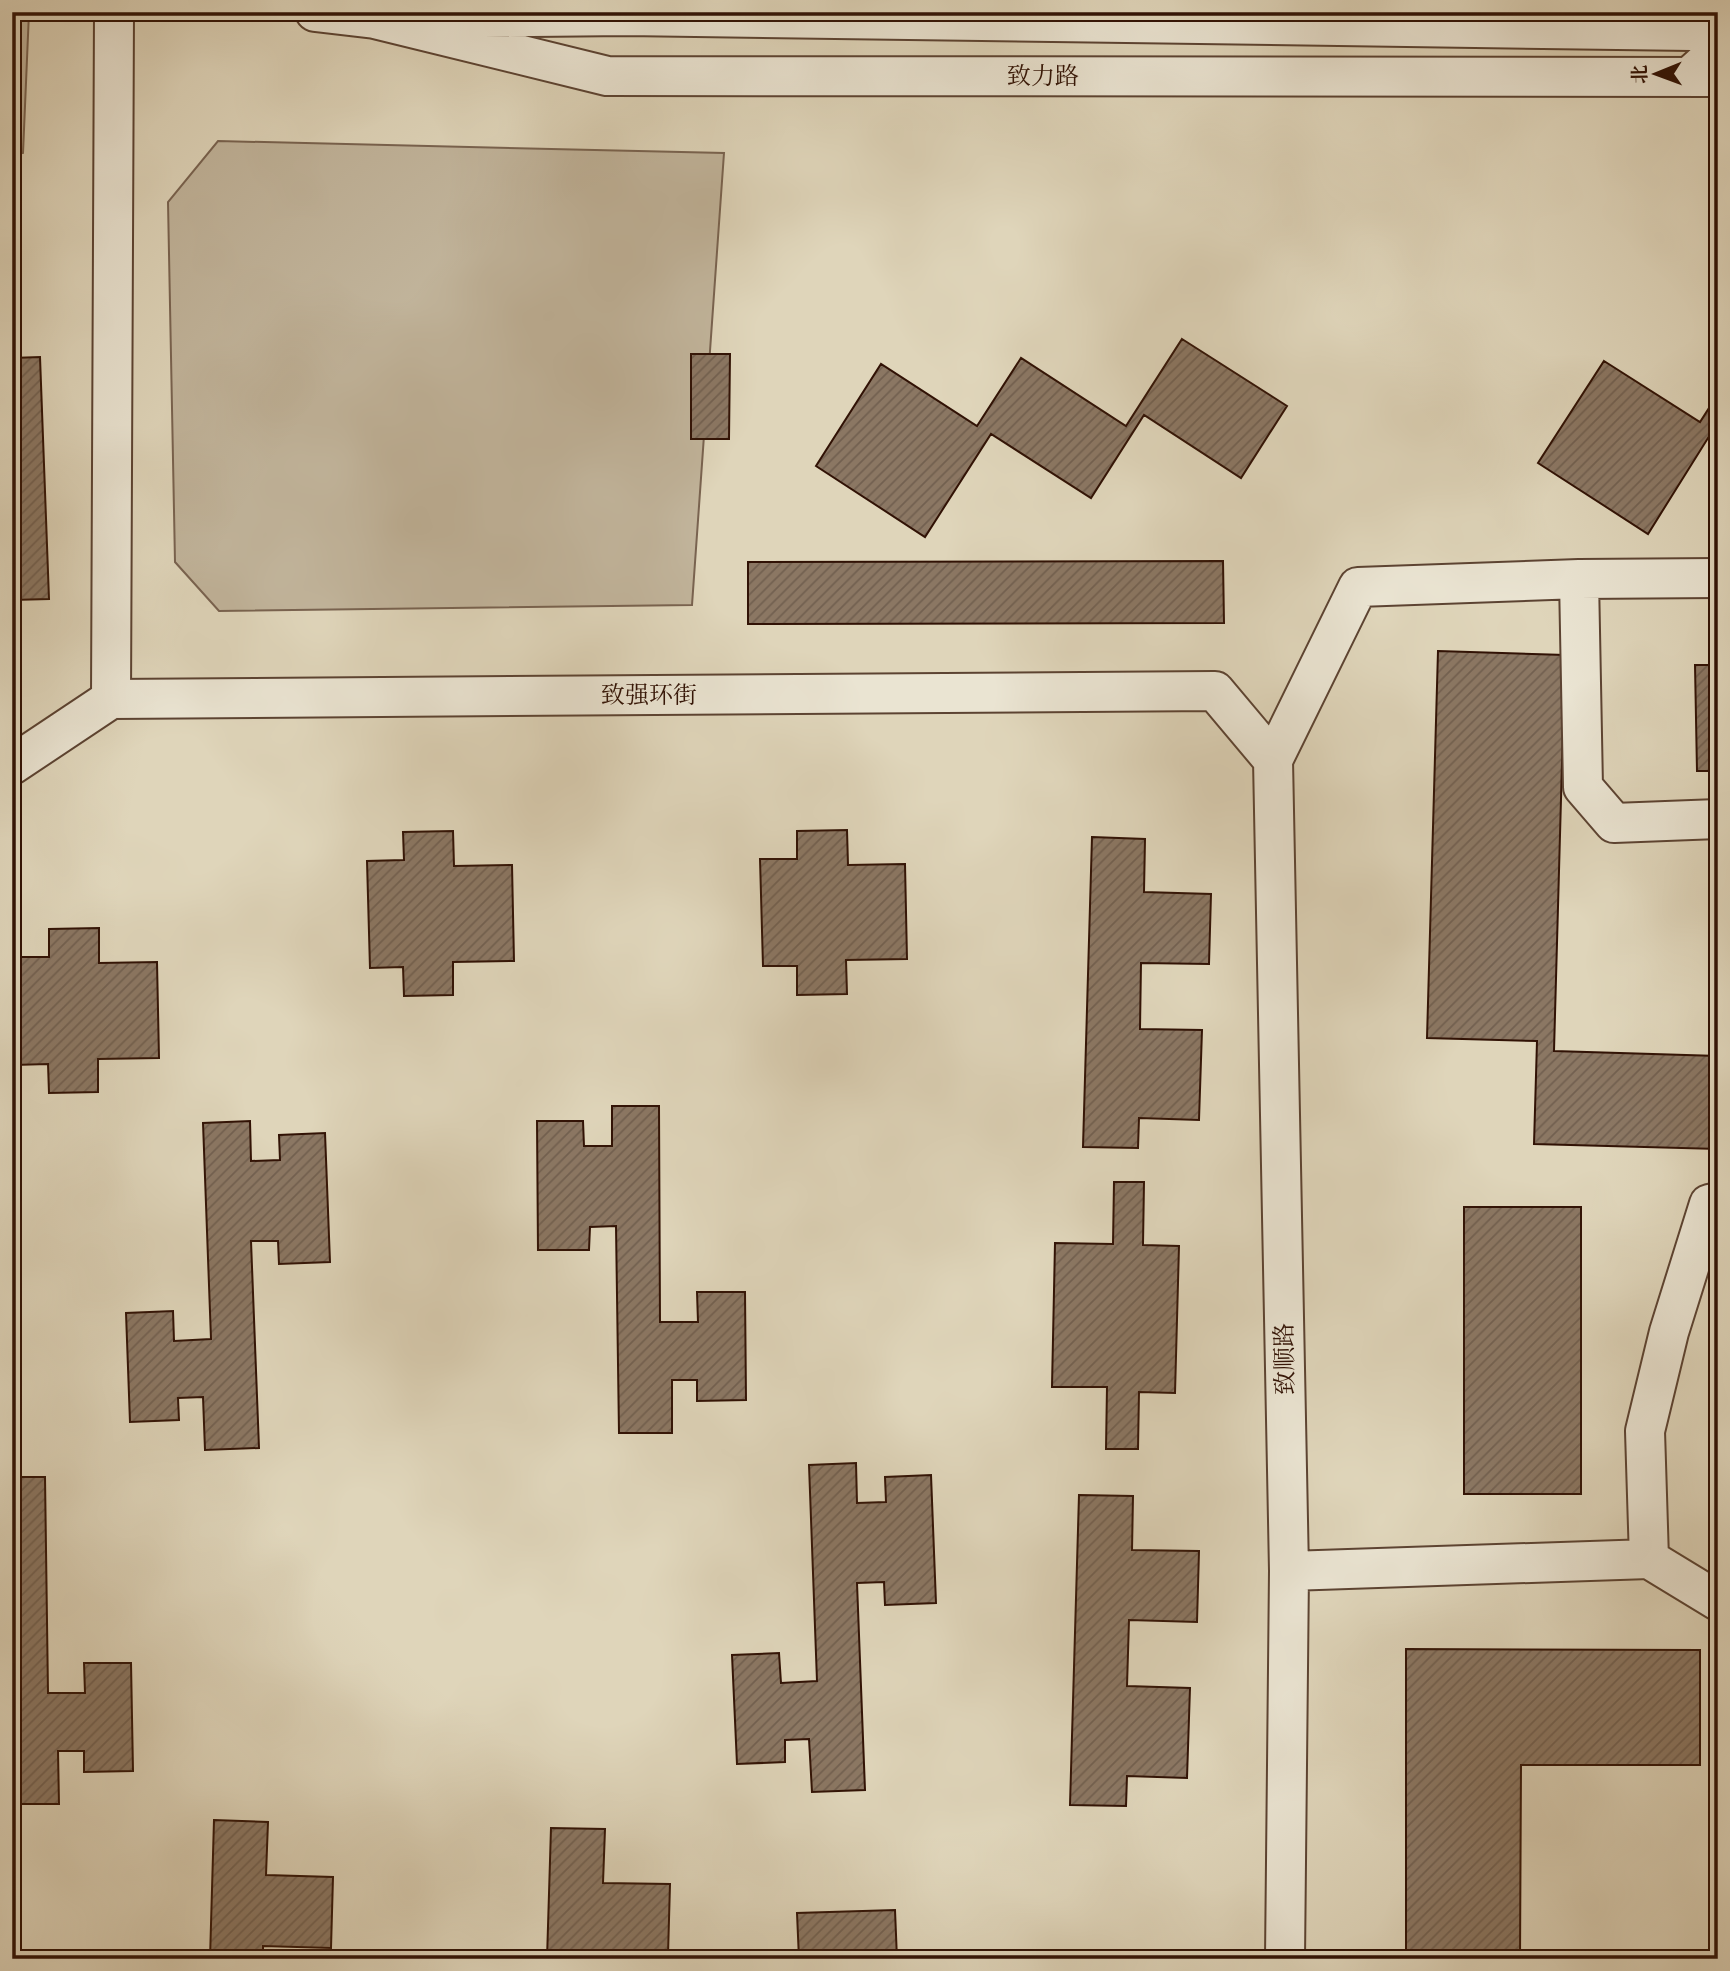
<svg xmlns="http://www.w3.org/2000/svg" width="1730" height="1971" font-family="'IM FELL Double Pica','Noto Serif SC',serif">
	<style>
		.green { fill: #c1b49b; stroke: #796350; stroke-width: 2 }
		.building { fill: url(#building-hatch); stroke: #311205; stroke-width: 2 }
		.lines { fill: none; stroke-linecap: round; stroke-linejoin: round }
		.minor-casing { stroke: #5c4332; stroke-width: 42 }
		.minor { stroke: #eae4d2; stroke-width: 38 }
		.labels { text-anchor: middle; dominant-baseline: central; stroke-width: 5; stroke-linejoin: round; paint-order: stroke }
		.street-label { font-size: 24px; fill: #311205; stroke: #eae4d2 }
	</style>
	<defs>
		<pattern id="building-hatch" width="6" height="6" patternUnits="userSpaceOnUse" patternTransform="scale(1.75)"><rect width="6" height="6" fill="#8b7763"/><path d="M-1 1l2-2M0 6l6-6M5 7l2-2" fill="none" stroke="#726050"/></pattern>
	</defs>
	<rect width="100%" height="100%" fill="#dfd5ba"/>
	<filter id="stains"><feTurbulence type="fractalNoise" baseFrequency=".00286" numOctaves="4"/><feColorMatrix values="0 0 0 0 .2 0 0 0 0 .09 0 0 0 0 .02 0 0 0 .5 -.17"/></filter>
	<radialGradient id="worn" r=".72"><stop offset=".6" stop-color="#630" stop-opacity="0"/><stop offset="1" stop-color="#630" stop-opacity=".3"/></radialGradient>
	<path class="green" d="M12 12H29L23 153 12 155Z
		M218 141 724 153 692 605 219 611 175 562 168 202Z"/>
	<path class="building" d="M1182 339 1287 406 1241 478 1144 415 1091 498 991 434 925 537 816 466 881 364 977 426 1021 358 1126 426Z
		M691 354H730L729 439H691Z
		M40 357 49 599 12 600V358Z
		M1604 361 1700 422 1718 394V433L1713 430 1648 534 1538 463Z
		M1223 561 1224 623 748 624V562Z
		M1438 651 1565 655 1554 1051 1718 1056V1149L1534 1144 1537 1041 1427 1038Z
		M1695 665H1718V771H1697Z
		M847 830 848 865 905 864 907 959 846 960 847 994 797 995V966H763L760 859H797V831Z
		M453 831 454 866 512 865 514 961 453 962V995L404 996 403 967 370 968 367 861 404 860 403 832Z
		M1092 837 1145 839 1144 892 1211 894 1209 964 1141 963 1140 1029 1202 1030 1199 1120 1139 1118 1138 1148 1083 1147Z
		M99 928V963L157 962 159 1058 98 1059V1092L49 1093 48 1064 14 1065 13 957H49V929Z
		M612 1106H659L660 1322H698L697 1292H745L746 1400 697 1401V1380H672V1433H619L616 1226 590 1227 589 1250H538L537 1121H583L584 1146H612Z
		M250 1121 251 1161 280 1160 279 1135 325 1133 330 1262 279 1264 278 1241H251L259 1448 205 1450 203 1397 178 1398 179 1420 130 1422 126 1313 173 1311 174 1341 211 1339 203 1123Z
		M1114 1182H1144L1143 1245 1179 1246 1175 1393 1139 1392 1138 1449H1106L1107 1387H1052L1055 1243 1113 1244Z
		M1464 1207H1581V1494H1464Z
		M856 1463 857 1503 886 1502 885 1477 931 1475 936 1603 885 1605 884 1582 857 1583 865 1790 812 1792 809 1739 785 1740V1762L737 1764 732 1655 779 1653 781 1683 817 1681 809 1465Z
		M12 1477H45L48 1693H85L84 1663H131L133 1771 84 1772V1751H58L59 1804H12Z
		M1079 1495 1133 1496 1132 1550 1199 1551 1197 1622 1129 1620 1127 1686 1190 1688 1187 1778 1127 1776 1126 1806 1070 1805Z
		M1406 1649 1700 1650V1765H1521L1520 1959H1406Z
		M214 1820 268 1822 266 1875 333 1877 331 1948 263 1946V1959H210Z
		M551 1828 605 1829 603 1883 670 1884 668 1955 600 1953V1959H547Z
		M895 1910 897 1959H799L797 1913Z"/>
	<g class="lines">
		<g class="minor-casing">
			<path id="minor" d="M315 12 375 19 607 76 1718 77
				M429 18 627 16 1692 31
				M1689 77 1710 58 1718 45
				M1718 578 1579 579 1583 787 1614 823 1718 819
				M111 699 114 12
				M12 765 111 699 1215 691 1273 760
				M1649 1559 1718 1601
				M1289 1571 1649 1559 1645 1431 1669 1332 1709 1204 1718 1202
				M1285 1959 1289 1571 1273 760 1358 587 1579 579"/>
		</g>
		<use href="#minor" class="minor"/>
	</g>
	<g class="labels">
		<g class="street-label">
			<text x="1043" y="76">致力路</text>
			<text x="649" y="695">致强环街</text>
			<text transform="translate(1285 1359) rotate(-91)">致顺路</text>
		</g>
	</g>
	<rect width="1730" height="1971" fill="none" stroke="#dfd5ba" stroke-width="42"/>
	<rect x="14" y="14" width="1702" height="1943" fill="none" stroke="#311205" stroke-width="3.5"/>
	<rect x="21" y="21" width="1688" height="1929" fill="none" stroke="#311205" stroke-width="2"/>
	<g transform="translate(1656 74) rotate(269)" stroke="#eae4d2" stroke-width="5" paint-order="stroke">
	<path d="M0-5L12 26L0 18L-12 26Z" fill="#311205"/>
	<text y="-10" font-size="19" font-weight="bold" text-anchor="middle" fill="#311205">北</text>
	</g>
	<rect width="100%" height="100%" filter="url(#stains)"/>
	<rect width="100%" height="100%" fill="url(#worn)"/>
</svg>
